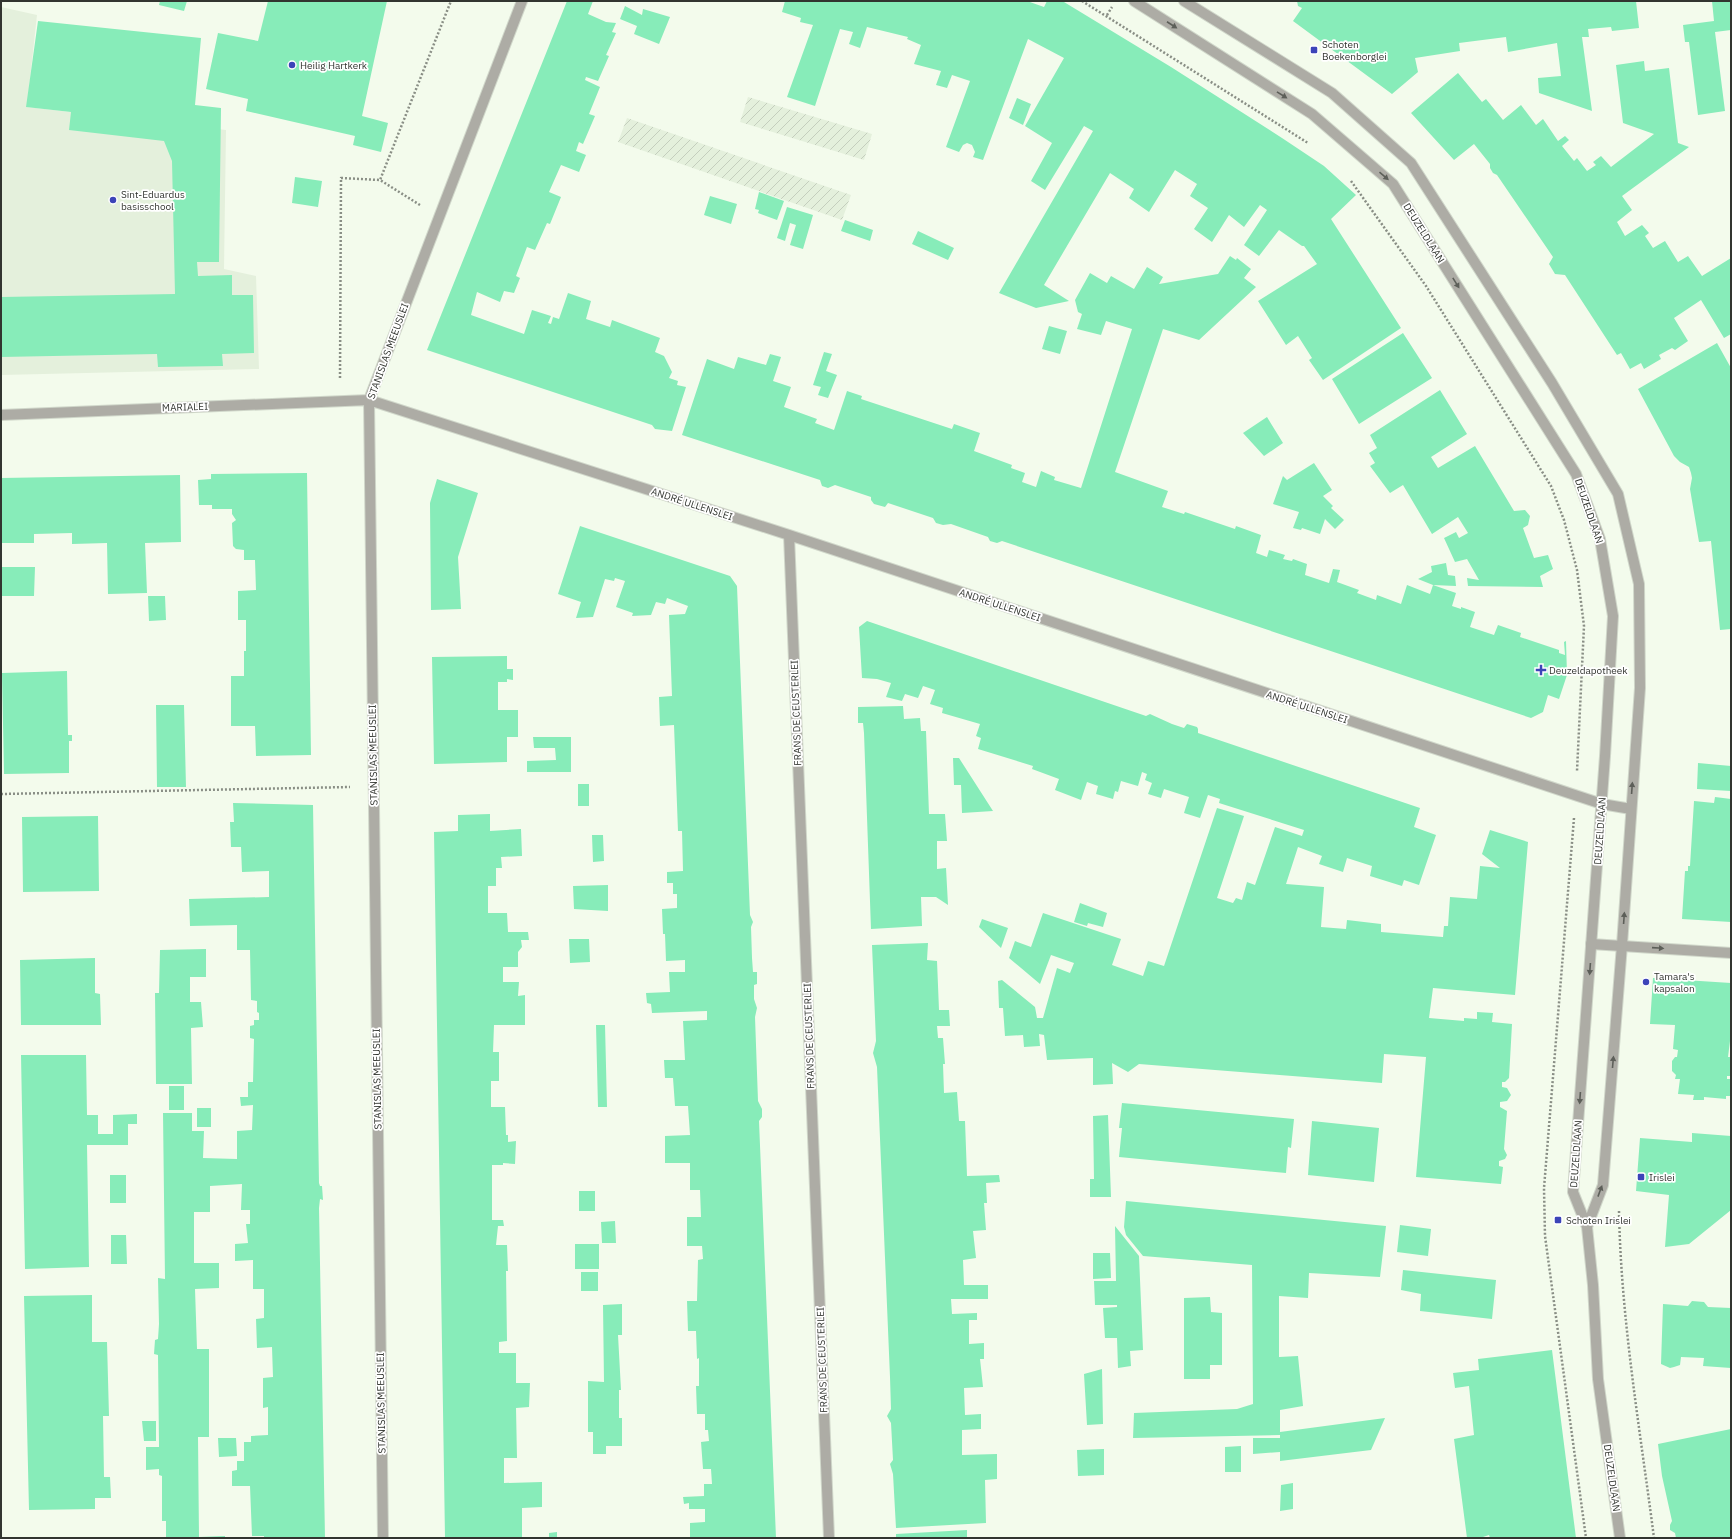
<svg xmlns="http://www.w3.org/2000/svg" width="1732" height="1539" font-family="'IBM Plex Sans',sans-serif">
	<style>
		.built { fill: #e4f0dc }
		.industrial { fill: url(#industrial-furrows) }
		.building { fill: #87ecb9 }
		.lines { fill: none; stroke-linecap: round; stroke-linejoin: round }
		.minor-casing { stroke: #d0d7ca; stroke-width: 12 }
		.tertiary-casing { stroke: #d0d7ca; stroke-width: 12 }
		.path { stroke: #898e85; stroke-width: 2.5; stroke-dasharray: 2 2; stroke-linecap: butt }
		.minor { stroke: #adaca5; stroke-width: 10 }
		.tertiary { stroke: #adaca5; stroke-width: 10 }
		.oneway { fill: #5d5f59 }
		.poi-dot { fill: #3c44b8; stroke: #fff; stroke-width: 1.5 }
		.labels { text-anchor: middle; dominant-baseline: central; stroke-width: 3.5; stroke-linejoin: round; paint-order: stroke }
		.poi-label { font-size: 10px; fill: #323530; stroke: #fff; text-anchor: start }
		.street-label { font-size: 10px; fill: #323530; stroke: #fff }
	</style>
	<defs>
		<pattern id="industrial-furrows" width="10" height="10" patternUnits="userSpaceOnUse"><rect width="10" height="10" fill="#e4f0dc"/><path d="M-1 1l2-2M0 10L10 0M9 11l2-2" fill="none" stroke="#c4cebd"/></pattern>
	</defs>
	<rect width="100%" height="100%" fill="#f3fbec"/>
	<path class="built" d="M1 7 37 15 27 107 226 130 224 269 256 276 259 369 1 375Z"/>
	<path class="industrial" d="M748 97 872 134 864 160 740 122Z
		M627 118 851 195 842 220 618 142Z"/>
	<path class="building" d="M160 1H187L184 11 159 5Z
		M268 1H387L362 116 388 123 381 152 353 145 355 136 246 111 248 99 206 89 218 33 258 41Z
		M567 1H593L588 14 606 22 616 23 612 32 616 33 606 55 609 56 598 81 586 77 585 80 600 87 589 114 595 116 583 144 579 142 576 151 586 155 579 172 561 165 549 192 561 197 550 224 547 223 535 250 527 247 516 276 520 278 514 293 504 291 500 302 477 292 471 315 524 334 532 310 551 316 548 323 551 324 553 317 559 319 568 293 591 301 586 319 610 327 612 320 660 338 655 352 664 356 672 372 669 378 678 381 677 385 686 387 672 431 655 429 652 425 427 350Z
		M785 1H1027L1044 7 1047 1 1064 2 1171 67 1282 138 1324 166 1356 195 1331 219 1401 328 1323 380 1309 360 1312 358 1298 336 1286 345 1258 301 1317 264 1304 246H1302L1279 230 1259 256 1244 245 1267 210 1260 205 1244 227 1229 215 1212 242 1194 229 1208 208 1190 196 1197 184 1175 170 1149 212 1129 198 1134 189 1110 173 1044 285 1069 301 1036 308 999 293 1093 131 1084 126 1045 190 1031 181 1052 143 1025 126 1064 58 1028 39 983 160 973 157 975 152 972 145 967 143 963 145 959 152 946 147 970 81 952 75 947 88 936 85 941 71 914 64 921 45 907 39 908 37 867 27 860 48 849 44 853 32 840 29 815 106 787 97 813 25 800 22 801 18 782 12Z
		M1297 1H1636L1639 28 1612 31 1611 27 1588 29 1589 37H1582L1592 111 1539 93 1538 78 1561 76 1557 43 1508 52 1506 37 1459 43 1460 51 1415 58 1418 72 1392 94 1293 21 1302 8 1298 6Z
		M1712 1H1731V30L1715 32 1725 111 1698 115 1689 42H1685L1683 25 1714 21Z
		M625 6 642 15 643 9 670 17 659 44 634 34 637 26 620 19Z
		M38 21 201 38 195 105 221 108 219 262H197L198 276 232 275V295H253L254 353 222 354 223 366 158 367 157 354 1 357V297L175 294 172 161 164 141 69 130 71 112 26 107Z
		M1644 61 1645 71 1669 68 1678 143 1689 147 1622 196 1632 210 1617 222 1625 236 1642 225 1649 233 1645 236 1653 248 1665 241 1678 262 1688 256 1702 276 1731 258V334L1724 338 1701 300 1674 318 1688 341 1675 350 1672 348 1659 355 1661 359 1644 369 1641 363 1630 369 1621 353 1617 355 1565 275 1555 274 1549 264 1553 257 1497 175 1493 173 1490 168V164L1474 144 1454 160 1411 113 1458 73 1482 102 1486 99 1503 120 1521 105 1536 125 1543 119 1558 141 1565 136 1569 140 1562 146 1574 161 1577 158 1587 171 1596 165 1593 162 1601 156 1611 167 1654 134 1623 123 1616 65Z
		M1017 98 1031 104 1023 125 1009 118Z
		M295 177 322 181 318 207 292 203Z
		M759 192 784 201 777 220 758 213 759 210 755 209Z
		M710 196 737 204 731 224 704 215Z
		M787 207 813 215 803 249 790 245 796 225 790 223 785 241 777 238Z
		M845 220 873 230 870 241 841 231Z
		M918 231 954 248 948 260 912 244Z
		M1230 256 1236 260 1237 258 1251 269 1244 278 1256 287 1199 340 1163 329 1115 472 1168 491 1162 507 1184 514 1185 512 1235 529 1236 526 1261 535 1256 553 1267 557 1269 550 1285 555 1283 559 1292 561 1293 559 1307 564 1305 575 1329 583 1333 569 1340 570 1337 582 1359 590 1357 593 1376 600 1377 595 1401 604 1407 585 1430 594 1433 585 1418 579 1432 572 1431 566 1446 563 1448 575 1455 576 1456 586 1433 585 1456 593 1452 606 1461 609V607L1475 612 1470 627 1494 635 1498 625 1521 633 1520 637 1559 650V653L1565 655 1564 642 1566 641 1567 675 1559 699 1548 695 1543 712 1531 718 1002 541 997 543 990 541 988 537 951 524 943 525 936 523 933 518 888 503 885 507 874 504 871 500V497L835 485 828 488 822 486 820 480 682 435 707 359 734 369 738 357 766 365 770 354 781 357 773 381 791 387 784 407 817 419 815 423 834 430 847 391 862 396 861 399 952 429 954 424 980 433 974 451 1012 465 1011 468 1025 473 1022 482 1036 487 1041 471 1055 477 1054 480 1081 488 1132 329 1106 321 1101 335 1077 329 1082 314 1078 312 1075 300 1090 273 1107 283 1111 276 1134 289 1147 267 1163 277 1159 284 1218 274Z
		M1049 326 1067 331 1060 354 1042 349Z
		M1403 333 1432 378 1359 424 1332 379Z
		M1717 343 1731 368V629L1720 630 1711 541 1699 542 1690 489 1692 478 1691 473 1689 467 1680 462 1674 456 1638 389Z
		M824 352 832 354 826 371 837 375 828 398 818 395 821 387 813 385Z
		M1440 390 1467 434 1431 457 1438 468 1475 446 1514 511 1525 510 1530 516 1528 525 1523 528 1534 558 1548 555 1553 569 1540 576 1543 587 1468 586 1467 578 1479 580 1467 559 1455 562 1444 538 1456 532 1459 538 1468 533 1458 517 1432 534 1403 485 1390 493 1370 466 1375 463 1369 453 1377 448 1370 435Z
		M1267 417 1283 443 1264 456 1243 433Z
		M1314 463 1332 490 1323 496 1333 506 1331 508 1344 520 1335 529 1325 519 1320 534 1302 528 1301 530 1293 528 1299 512 1273 504 1283 476 1287 480Z
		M307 473 311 755 256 756 255 726H231V676H244V651H246V620H238V591L256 590 255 560H244V550L236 549 233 546 232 523 236 520 232 514V509H212V505H199L198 480 211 479V474Z
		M180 475 181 542 145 543 147 593 108 594 107 543 72 544V533L34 534V543H1V478Z
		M437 479 478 493 458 557 461 609 431 610 430 503Z
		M580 526 730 576 737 586 750 915 753 922 751 927 752 958 753 972H757V984L754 985V999L757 1008 755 1017 758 1101 762 1109V1117L759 1121 776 1538H690V1523L705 1522V1509H689V1503L684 1504 683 1497 704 1496V1484H712L711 1469H703L701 1442 709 1441 708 1430H705V1414H697L696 1386H699V1358L697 1359 696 1331H688L687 1301H697L698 1260 703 1259 702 1246H687V1217H701L700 1190H690V1163H665V1136L690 1135 688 1106H675L673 1078H665L664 1060H685L683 1021 707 1020V1011L652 1013 651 1004 647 1003 646 993 670 992 669 972H685V960L666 961 665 934H663L662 909 677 908V894H673V883H667V872L683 871 682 831H678L674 725 660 726 659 697 672 696 669 615 685 614 688 606 667 598 665 604 656 602 651 615 632 616 633 613 616 607 625 581 615 578 614 581 605 579 593 617 576 618 581 602 558 594Z
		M1 567H35L34 596H1Z
		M148 596H165L166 620 149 621Z
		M867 621 1146 716 1150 714 1172 724 1184 728 1187 724 1197 727 1198 729V733L1420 808 1414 827 1436 835 1419 885 1404 880 1402 886 1370 876 1372 866 1347 858 1343 872 1319 864 1322 856 1298 847 1286 884 1324 887 1321 927 1346 929 1347 920 1381 924V932L1443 937 1444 926H1448L1450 897 1477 899 1480 866 1500 868 1482 854 1490 830 1528 842 1515 995 1433 988 1429 1018 1464 1021V1018L1477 1019V1012L1493 1013 1492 1022 1512 1024 1509 1078 1505 1082H1502V1087L1507 1088 1511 1095 1507 1101 1500 1102V1107L1507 1111 1504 1149 1507 1155 1505 1159 1499 1161V1166L1503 1167 1501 1184 1416 1177 1426 1057 1384 1054 1382 1083 1139 1064 1128 1072 1112 1063 1113 1084 1093 1085V1058L1047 1060 1044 1035 1039 1034 1040 1046 1024 1047 1023 1035 1005 1036 1003 1008H999L998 981 1002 980 1035 1007 1037 1018H1043L1057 968 1070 973 1074 963 1051 955 1040 984 1009 958 1015 941 1031 947 1043 913 1121 939 1112 965 1143 976 1148 961 1164 966 1217 808 1244 816 1217 898 1233 903 1236 898 1242 900 1247 882 1255 885 1275 827 1302 836 1304 830 1219 803 1220 799 1208 795 1200 818 1184 813 1189 797 1164 789 1161 798 1148 794 1152 783 1145 780 1147 774 1142 772 1138 786 1121 781 1118 792 1115 791 1113 799 1096 794 1098 786 1087 782 1081 800 1055 790 1059 779 1032 769 1033 766 978 749 981 738 976 736 980 724 942 713 943 708 930 704 935 690 923 686 918 698 905 694 902 701 886 697 891 683 877 679 862 678 859 627Z
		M507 656V669H513V680L507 679V682H498V710H518V737H507V762L434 764 432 657Z
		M67 671 68 735H72V741H69V773L4 774 2 673Z
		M156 705H184L186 787H157Z
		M903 706 904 719 920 718 921 731H926L929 814H945L947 841H937V869L946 868 948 905 936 897H921L922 926 871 929 864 733 863 723H858V707Z
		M533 737H571V772H527V761L556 760 555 748H534Z
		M953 758H959L993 811 962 813 961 785H954Z
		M1698 763 1731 766V791L1697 789Z
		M578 784H589V806H578Z
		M1715 797 1731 799V922L1682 919 1685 871H1688V866H1690L1694 801 1714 803Z
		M233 803 313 805 319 1183 320 1186H322L323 1200 320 1199 319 1208 325 1538H264V1536H252L250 1486H232V1471L237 1470V1461H244V1442H251V1436L268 1435V1407L263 1408V1378L273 1377 272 1347 257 1348 256 1319 264 1318V1289H253V1260L235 1261V1244L248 1243 246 1224H250V1210H241L242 1184 210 1186V1212H194V1263H219V1288L195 1289 197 1349H209V1437H198L199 1537 225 1536V1538H166V1521H162V1476L159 1475V1469L146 1470V1447H159V1445L158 1355 154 1354 155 1340 158 1339 159 1324 158 1278 165 1279 163 1113H192V1131H204L203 1158 237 1159V1131L252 1130 253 1105 241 1106 240 1097H248V1082H253L254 1039 250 1038V1026L254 1025V1020H259V1013L257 1012V1001L251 1000 250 950H237V925L190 926 189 899 269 897V871L242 872 241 847H231L230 822H234Z
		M490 814V831L521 829 522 856 501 857 502 868H496V886H488V913H507L508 932H528L529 940H521L522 947 518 952V967H503V982H519L518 996 525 995V1025H494L493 1052H499V1081H491V1107H505L506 1135H508V1142L516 1141 515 1164 503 1163V1165H492V1220H503L504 1226H498L496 1245H507L508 1271H506L507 1341 499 1342V1353H516V1383H530L529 1407 516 1408 517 1458H504V1483L542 1482V1507L522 1508V1538H445L434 832 458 831V815Z
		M98 816 99 891 23 892 22 817Z
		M592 835H603L604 861 593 862Z
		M608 885V911L574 909 573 886Z
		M1080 903 1107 913 1103 927 1088 923 1087 926 1074 922Z
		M982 919 1008 928 1001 948 979 927Z
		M569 939H589L590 962 570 963Z
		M928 943 927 960 937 961 939 1010H949L950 1026H937L938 1038H943L945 1064H943L944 1093 957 1092 959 1121H965L967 1176 999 1175 1000 1182 986 1183 987 1203H984L986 1230 973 1231 976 1258 963 1260 964 1285H988V1299H951L952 1314 977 1313V1320H969V1344L984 1343V1359H980L983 1387 964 1388 965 1415 981 1414V1429L962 1430V1455L997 1454V1479L985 1480 986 1523 896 1528 893 1474 890 1464 893 1460 891 1423 887 1416 891 1409 890 1377 877 1067 873 1053 876 1041 872 945Z
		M206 949V977H190V1002H201L203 1027 191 1028 192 1084H156L155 993H159L160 950Z
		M95 958V993L100 994 101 1025H21L20 960Z
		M1653 978 1731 983V1033L1728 1057H1731V1076H1727V1079H1731V1096H1726V1099L1704 1097V1100H1693L1694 1095 1678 1094 1680 1079H1675L1676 1075 1672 1071V1061L1675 1057H1677L1678 1050 1673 1049 1675 1025 1650 1024Z
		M596 1025H605L607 1107H598Z
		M21 1055H86L87 1115H98V1134H113V1115L137 1114V1124H128V1145H87L89 1267 25 1269Z
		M169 1086H184V1110H169Z
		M1122 1103 1294 1119 1291 1148 1288 1147 1286 1173 1119 1157 1122 1128H1119Z
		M197 1108H211V1127H197Z
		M1108 1115 1111 1197H1090V1179H1094L1093 1116Z
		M1312 1121 1379 1128 1374 1182 1308 1175Z
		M1692 1133 1731 1136V1210L1689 1244 1665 1247 1669 1195 1636 1191 1640 1138 1692 1142Z
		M110 1175H126V1203H110Z
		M579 1191H595V1211H579Z
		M1126 1201 1386 1226 1380 1277 1309 1273 1308 1298 1279 1296V1357L1298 1356 1303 1406 1280 1410V1432L1385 1418 1371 1450 1280 1461V1452L1253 1454V1438H1280V1435L1133 1438 1134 1413 1237 1409 1253 1404 1252 1265 1143 1256 1126 1235 1124 1227Z
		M615 1221 616 1243H602L601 1222Z
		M1400 1225 1431 1229 1428 1256 1397 1252Z
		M1115 1226 1139 1256 1143 1350 1130 1351 1131 1366 1118 1368 1117 1338H1105L1103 1308 1117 1307V1305H1095L1094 1281H1116Z
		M111 1235H126L127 1264H111Z
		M575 1244H599V1269H575Z
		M1093 1253H1110L1111 1278 1093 1279Z
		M1403 1270 1496 1280 1492 1319 1420 1311 1421 1294 1401 1290Z
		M581 1272H598V1291H581Z
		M92 1295V1342H107L109 1416H103L104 1477H110L111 1498H95V1509L29 1510 24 1296Z
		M1210 1297 1211 1312 1222 1313V1365H1210V1379H1184V1298Z
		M1692 1301 1704 1302 1708 1307 1731 1308V1368L1703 1366 1704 1358 1681 1357 1680 1365 1674 1367 1670 1368 1661 1364 1663 1304 1688 1306Z
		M622 1304V1335H618L621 1390H619V1418H622V1446H606V1454H593V1432H588V1381L604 1382 603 1305Z
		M1552 1350 1576 1538H1490L1489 1535 1480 1538H1467L1454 1439 1474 1435 1469 1386 1455 1388 1453 1373 1479 1370 1478 1359Z
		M1102 1369 1103 1424 1087 1425 1084 1374Z
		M142 1421H156V1441H144Z
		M1731 1429V1538H1676L1675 1533 1670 1530V1525L1672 1521 1662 1476 1658 1444Z
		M218 1438H236L237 1456 219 1457Z
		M1241 1446V1472H1225V1447Z
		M1104 1449V1475L1078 1476 1077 1450Z
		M1293 1483V1509L1280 1511 1281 1485Z
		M967 1530V1538H896V1534Z
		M557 1532V1538H549V1533Z"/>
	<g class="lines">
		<g class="minor-casing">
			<path id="minor" d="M1 415 369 400 789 535 1602 804 1631 809
				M789 535 829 1538
				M1591 944 1731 953
				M383 1538 369 400 522 1"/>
		</g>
		<g class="tertiary-casing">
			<path id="tertiary" d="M1134 1 1312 114 1393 184 1576 474 1600 539 1613 616 1605 756 1573 1192 1587 1227 1593 1285 1598 1379 1620 1538
				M1184 1 1332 93 1411 163 1552 383 1618 494 1639 584 1640 688 1622 945 1603 1185 1587 1227"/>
		</g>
		<path class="path" d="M1082 1 1308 143
			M1107 15 1112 7
			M1351 181 1426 286 1551 486 1564 520 1577 570 1584 626 1577 771
			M420 205 380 180 451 1
			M340 378 341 178 380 180
			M1 794 350 787
			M1574 818 1544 1188 1545 1236 1586 1538
			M1619 1211C1621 1320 1640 1429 1654 1538"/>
		<use href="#minor" class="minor"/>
		<use href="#tertiary" class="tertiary"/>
	</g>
	<defs><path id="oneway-solid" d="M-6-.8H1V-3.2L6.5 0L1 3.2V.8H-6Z"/></defs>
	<g class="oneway">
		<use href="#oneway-solid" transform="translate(1172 25) rotate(33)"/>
		<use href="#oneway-solid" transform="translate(1282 95) rotate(32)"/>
		<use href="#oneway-solid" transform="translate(1384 176) rotate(41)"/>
		<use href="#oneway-solid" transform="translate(1456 283) rotate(58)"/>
		<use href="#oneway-solid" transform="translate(1632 788) rotate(-86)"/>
		<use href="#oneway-solid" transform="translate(1624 918) rotate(-86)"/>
		<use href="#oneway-solid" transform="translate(1658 948) rotate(4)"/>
		<use href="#oneway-solid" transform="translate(1590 969) rotate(94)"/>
		<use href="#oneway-solid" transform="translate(1613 1062) rotate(-85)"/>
		<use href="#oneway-solid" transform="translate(1580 1098) rotate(94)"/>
		<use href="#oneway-solid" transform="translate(1600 1191) rotate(-70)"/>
	</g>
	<g class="poi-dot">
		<rect x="1310" y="46" width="8" height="8" rx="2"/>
		<circle cx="292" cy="65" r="4"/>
		<circle cx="113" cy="200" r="4"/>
		<path d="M1539 664h4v4h4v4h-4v4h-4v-4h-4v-4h4z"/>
		<circle cx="1646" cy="982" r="4"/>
		<rect x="1637" y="1173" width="8" height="8" rx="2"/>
		<rect x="1554" y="1216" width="8" height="8" rx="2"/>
	</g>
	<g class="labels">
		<g class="poi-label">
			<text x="1322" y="44">Schoten<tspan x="1322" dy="12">Boekenborglei</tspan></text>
			<text x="300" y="65">Heilig Hartkerk</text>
			<text x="121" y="194">Sint-Eduardus<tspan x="121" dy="12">basisschool</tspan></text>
			<text x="1549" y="670">Deuzeldapotheek</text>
			<text x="1654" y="976">Tamara's<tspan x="1654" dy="12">kapsalon</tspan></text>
			<text x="1649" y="1177">Irislei</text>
			<text x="1566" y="1220">Schoten Irislei</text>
		</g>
		<g class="street-label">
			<text transform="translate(1424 233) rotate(58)">DEUZELDLAAN</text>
			<text transform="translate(388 351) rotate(-70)">STANISLAS MEEUSLEI</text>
			<text transform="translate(185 407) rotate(-2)">MARIALEI</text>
			<text transform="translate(692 504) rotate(18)">ANDRÉ ULLENSLEI</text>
			<text transform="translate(1589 511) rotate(71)">DEUZELDLAAN</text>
			<text transform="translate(1000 605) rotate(18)">ANDRÉ ULLENSLEI</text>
			<text transform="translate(1307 707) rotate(18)">ANDRÉ ULLENSLEI</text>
			<text transform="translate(796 713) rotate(-92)">FRANS DE CEUSTERLEI</text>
			<text transform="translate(373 755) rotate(-91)">STANISLAS MEEUSLEI</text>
			<text transform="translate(1600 831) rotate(-86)">DEUZELDLAAN</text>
			<text transform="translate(809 1036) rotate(-92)">FRANS DE CEUSTERLEI</text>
			<text transform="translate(377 1079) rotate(-91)">STANISLAS MEEUSLEI</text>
			<text transform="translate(1576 1154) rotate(-86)">DEUZELDLAAN</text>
			<text transform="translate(822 1360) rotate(-92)">FRANS DE CEUSTERLEI</text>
			<text transform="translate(381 1403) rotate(-91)">STANISLAS MEEUSLEI</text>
			<text transform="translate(1612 1478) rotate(82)">DEUZELDLAAN</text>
		</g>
	</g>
	<rect width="1732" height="1539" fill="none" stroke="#323530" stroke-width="4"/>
</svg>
